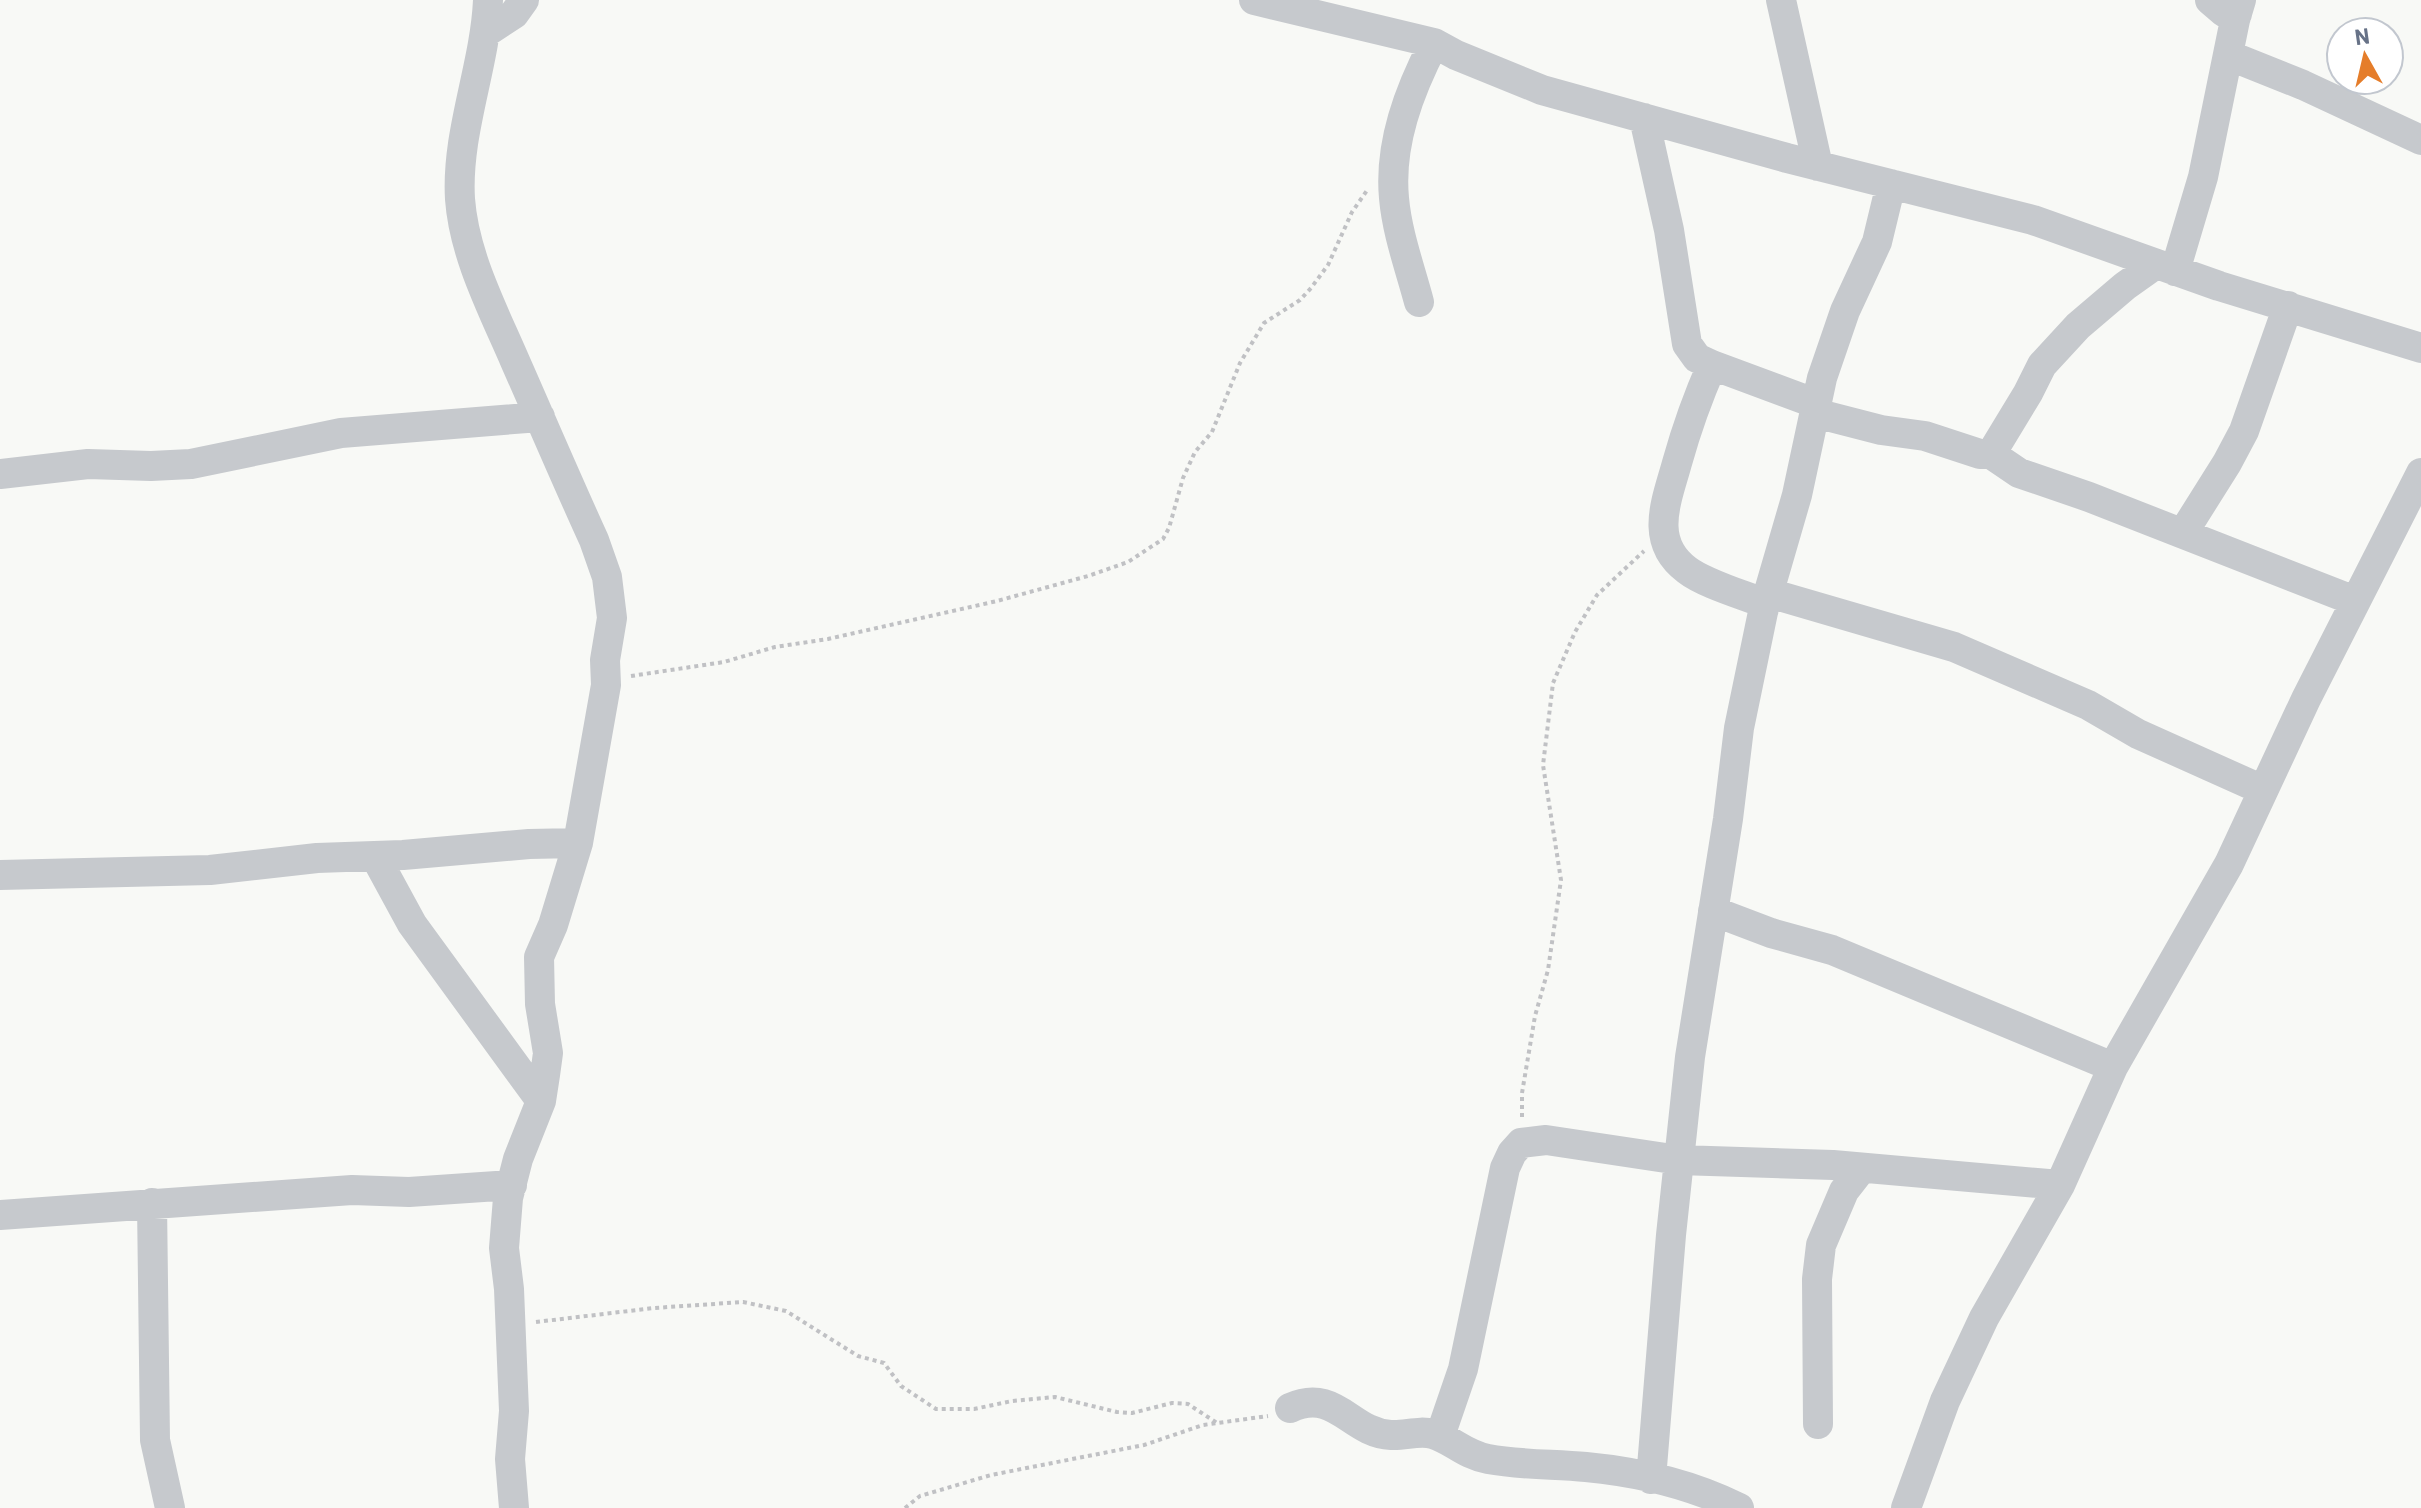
<svg xmlns="http://www.w3.org/2000/svg" width="2421" height="1508" font-family="Barlow,sans-serif">
	<style>
		.lines { fill: none; stroke-linecap: round; stroke-linejoin: round }
		.path { stroke: #c0c1c4; stroke-width: 4; stroke-dasharray: 4 4; stroke-linecap: butt }
		.minor { stroke: #c6c9cd; stroke-width: 30 }
	</style>
	<rect width="100%" height="100%" fill="#f8f9f6"/>
	<g class="lines">
		<path class="path" d="M631 676 724 662 775 647 828 639 997 601 1088 576 1128 562 1163 539 1169 528 1183 478 1195 452 1212 432 1240 363 1264 323 1300 300 1311 288 1328 265 1352 212 1368 189
			M1522 1117V1093L1535 1016 1548 970 1561 880 1543 765 1553 683 1575 632 1597 595 1644 551
			M536 1322 654 1308 743 1302 786 1311 858 1356 884 1363 901 1386 936 1409H974L1012 1401 1055 1397 1117 1412 1132 1413 1172 1403 1188 1404 1217 1423
			M905 1508 920 1496 991 1475 1144 1445 1203 1425 1268 1416"/>
		<path class="minor" d="M488 0C485 67 456 132 460 199 464 255 493 310 515 361 541 420 567 481 594 540L607 577 612 618 605 660 606 685 578 843 553 925 539 957 540 1004 548 1053 545 1075 541 1101 518 1159 508 1198 504 1248 509 1289 514 1411 510 1459 514 1508
			M1254 0 1434 43 1456 55 1542 90 1787 158 2033 220 2219 286 2421 348
			M1781 0 1818 166
			M2210 0 2224 12 2237 14
			M485 33 514 14 524 0
			M2228 55 2303 85 2421 140
			M1644 118 1669 230 1687 344 1697 358 1712 365 1817 404
			M2175 271 2203 177 2235 20 2241 0
			M1419 302C1410 268 1397 233 1394 198 1389 144 1409 91 1434 43
			M1712 365C1697 399 1687 427 1677 463 1667 500 1648 541 1687 570 1705 584 1744 595 1766 604
			M1815 413 1881 430 1925 436 1980 454H1991L2028 393 2042 365 2078 326 2125 286 2156 264
			M1991 454 2019 473 2089 497 2355 601
			M0 474 88 464 151 466 191 464 341 433 540 417
			M2183 533 2227 463 2244 431 2288 306
			M1769 593 1954 647 2088 705 2138 734 2263 790
			M375 856 412 924 541 1101
			M0 875 210 870 317 858 403 855 529 844 578 843
			M1713 911 1771 933 1832 950 2113 1067
			M152 1203 155 1440 170 1508
			M0 1215 352 1190 409 1192 512 1185
			M1290 1408C1336 1387 1350 1433 1391 1435 1405 1436 1419 1430 1433 1434 1451 1439 1465 1455 1488 1459 1521 1465 1553 1464 1586 1467 1638 1472 1693 1485 1739 1508
			M1818 1424 1817 1279 1821 1245 1844 1191 1862 1168
			M1440 1436 1463 1369 1505 1168 1512 1153 1521 1143 1546 1140 1679 1160 1833 1165 2060 1185
			M1651 1479 1671 1235 1690 1057 1728 819 1739 728 1763 612 1797 495 1822 378 1845 311 1877 242 1891 184
			M1906 1508 1945 1401 1984 1318 2060 1185 2113 1067 2229 864 2306 699 2421 473"/>
	</g>
	<g transform="translate(2365 56) rotate(352)"><circle r="38" fill="#ffffff" stroke="#c2c7cf" stroke-width="2"/>
	<path d="M0-6L14 30L0 20L-14 30Z" fill="#e57d2a"/>
	<text y="-12" font-size="22" font-weight="bold" text-anchor="middle" fill="#677287">N</text>
	</g>
</svg>
